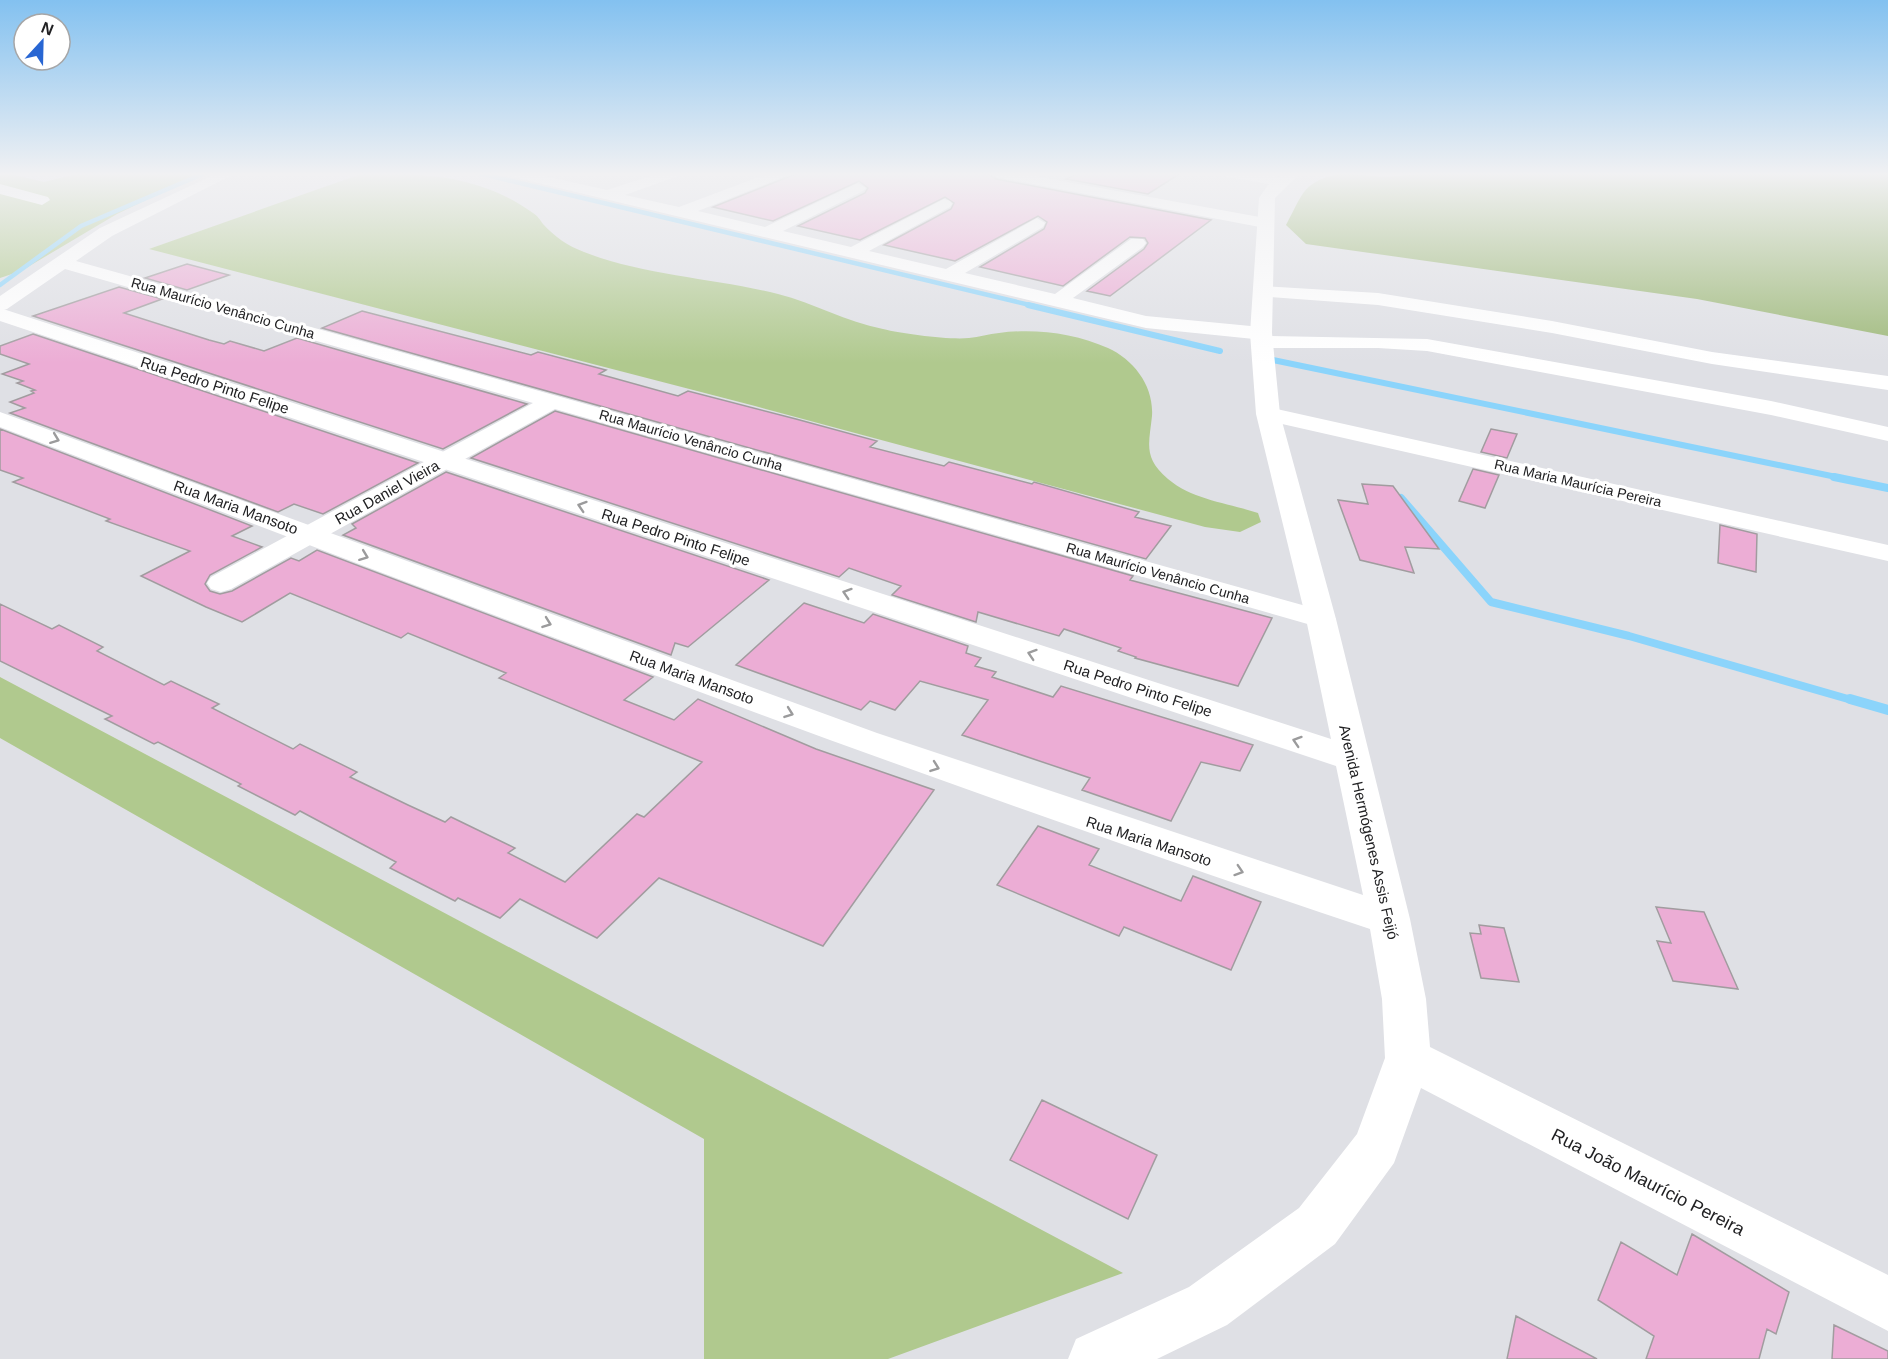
<svg xmlns="http://www.w3.org/2000/svg" width="1888" height="1359" font-family="Arial,sans-serif">
	<style>
		.green { fill: #b0c98e }
		.forest { fill: #9eb97a }
		.lines { fill: none; stroke-linecap: round; stroke-linejoin: round }
		.stream-far3 { stroke: #8bd4fb; stroke-width: 4.5 }
		.stream-far2 { stroke: #8bd4fb; stroke-width: 6 }
		.stream-far1 { stroke: #8bd4fb; stroke-width: 8 }
		.stream { stroke: #8bd4fb; stroke-width: 10 }
		.building { fill: #ecadd5; stroke: #a19c9f; stroke-width: 1.5 }
		.street { fill: #fff; fill-rule: evenodd }
		.secondary { fill: #fff; fill-rule: evenodd }
		.oneway { stroke: #9b9b9c }
		.labels { text-anchor: middle; dominant-baseline: central; stroke-width: 6; stroke-linejoin: round; paint-order: stroke }
		.far-street-label { font-size: 14px; fill: #212123; stroke: #fff }
		.street-label { font-size: 15px; fill: #212123; stroke: #fff }
		.near-street-label { font-size: 18px; fill: #212123; stroke: #fff }
	</style>
	<rect width="100%" height="100%" fill="#dfe0e5"/>
	<path class="green" d="M80 173H203L117 214 21 271 0 278V175L11 174 44 182Z
		M390 173C444 175 488 181 533 213 538 216 540 220 543 224 555 237 568 246 584 252 646 276 714 278 778 294 814 303 846 322 883 329 903 334 949 340 969 338 979 337 989 334 999 333 1034 328 1075 333 1108 348 1134 360 1154 386 1152 416 1149 444 1143 458 1168 479 1193 500 1228 503 1258 513L1261 522 1240 532 1205 527 755 406 149 249 361 174Z
		M0 677 1123 1273 888 1359H704V1139L0 738Z"/>
	<path class="forest" d="M1342 173 1384 177 1431 173H1888V336L1697 299 1306 244 1286 225C1304 192 1302 182 1342 173Z"/>
	<g class="lines">
		<path class="stream-far3" d="M478 173 1034 306
			M0 285 81 226 205 173"/>
		<path class="stream-far2" d="M1028 305 1220 351
			M1273 360 1841 478"/>
		<path class="stream-far1" d="M1834 477 1888 488
			M1401 498 1491 602 1629 636 1855 701"/>
		<path class="stream" d="M1850 699 1888 710"/>
	</g>
	<path class="building" d="M798 173H987L996 179 1211 220 1110 296 1087 291 1144 249 1148 243 1145 238 1130 237 1063 286 980 267 1044 229 1047 222 1038 216 955 261 884 245 951 209 954 203 945 197 860 240 798 226 865 193 868 188 859 181 773 221 713 207Z
		M1079 173H1181L1148 194 1066 179Z
		M187 264 229 275 187 290 145 278Z
		M119 287 162 299 124 313 209 340 224 344 230 341 264 351 297 338 527 404 443 449 33 316Z
		M362 311 531 355 538 352 606 370 599 374 678 396 688 391 796 419 877 441 870 447 944 466 949 462 1032 484 1034 482 1139 512 1135 517 1171 526 1146 559 322 328Z
		M33 334 418 463 323 514 294 504 278 512 10 413 25 408 10 402 34 393 31 391 35 390 17 383 23 381 2 374 29 364 0 354V346Z
		M555 411 1133 576 1130 580 1272 618 1238 686 1135 658 1136 657 1118 651 1121 648 1064 629 1059 636 978 612 976 622 892 595 901 586 849 568 839 577 471 458Z
		M0 429 252 526 232 536 262 547 210 575 205 584 210 591 220 594 232 591 291 558 299 561 317 550 653 677 624 700 674 720 698 699 816 749 934 790 823 946 659 878 597 938 520 899 500 918 458 898 455 901 390 868 396 862 360 843 300 811 295 815 238 786 241 784 158 742 154 744 105 719 112 716 0 661V604L52 629 59 625 103 647 97 651 164 685 171 681 219 704 212 708 293 749 300 744 357 772 350 777 408 805 445 822 451 817 515 848 508 853 565 882 637 814 644 817 702 762 499 678 506 673 408 633 401 638 290 593 242 622 206 607 141 576 190 551 106 521 110 519 13 482 23 478 0 470Z
		M1491 429 1517 434 1507 458 1481 452Z
		M1473 469 1499 475 1485 508 1459 501Z
		M446 472 769 580 688 647 675 643 671 655 343 535 356 528 352 524Z
		M1362 484 1393 486 1439 549 1405 547 1414 573 1360 560 1338 500 1368 504Z
		M1720 525 1757 534 1756 572 1718 563Z
		M804 603 864 623 873 614 968 646 966 653 981 658 975 666 996 672 992 677 1053 697 1061 686 1253 745 1240 771 1201 762 1171 821 1082 790 1090 778 962 735 988 700 920 681 895 710 870 701 861 710 736 665Z
		M1038 826 1099 849 1089 865 1181 901 1193 876 1261 902 1231 970 1124 927 1119 936 997 885Z
		M1656 907 1704 912 1738 989 1673 981 1657 941 1671 943Z
		M1479 925 1504 928 1519 982 1481 978 1470 933 1481 934Z
		M1042 1100 1157 1155 1128 1219 1010 1160Z
		M1692 1234 1789 1292 1776 1334 1767 1329 1759 1359H1646L1654 1336 1598 1300 1621 1242 1677 1275Z
		M1516 1316 1597 1359H1507Z
		M1834 1325 1888 1351V1359H1832Z"/>
	<g class="lines">
		<path class="street" d="M218 173H236L112 236 76 261 1331 613 1336 619 1331 625 1321 628 1311 625 555 409 231 589 221 592 211 589 207 583 211 577 533 403 65 269 7 309 0 311V296L100 228Z
			M506 173H531L607 190 660 173H680L678 176 625 195 679 207 769 173H788L786 176 698 211 765 227 858 183 866 188 863 191 783 231 851 247 944 199 950 201 952 204 950 207 869 251 946 269 1037 218 1045 223 1043 227 965 273 1055 294 1131 239H1143L1146 243 1143 247 1073 298 1146 316 1261 327 1268 329 1271 333 1269 336 1427 339 1771 401 1888 427V441L1771 415 1427 351 1378 348H1262L1255 346 1252 342 1254 339 1146 328 513 177Z
			M989 173H1018L1265 218 1273 223 1265 228 996 177Z
			M1221 173H1255L1285 178 1288 181 1280 186 1228 177Z
			M0 184 48 197 50 200 42 205 0 194Z
			M1262 286 1378 293 1552 321 1712 352 1888 376V390L1712 364 1552 333 1378 305 1255 296 1253 292 1255 288Z
			M1268 407 1888 545V561L1260 419 1257 414 1260 409Z"/>
		<path class="secondary" d="M1283 173H1300L1275 198 1272 333 1280 414 1336 619 1410 919 1426 999 1430 1047 1888 1275V1331L1421 1088 1394 1163 1335 1244 1227 1325 1157 1359H1068L1076 1339 1189 1287 1299 1208 1357 1134 1385 1058 1382 999 1370 929C908 775 455 601 0 427V412L877 733 1363 895 1336 766 0 321V308L1331 739 1306 619 1256 414 1250 333 1259 198 1268 185Z"/>
	</g>
	<defs><path id="oneway-chevron" d="M-2-3.5L2.5 0L-2 3.5" fill="none" stroke-width="1.6" stroke-linecap="round" stroke-linejoin="round" transform="scale(1.5)"/></defs>
	<g class="oneway">
		<use href="#oneway-chevron" transform="translate(55 439) rotate(21)"/>
		<use href="#oneway-chevron" transform="translate(582 506) rotate(-162)"/>
		<use href="#oneway-chevron" transform="translate(364 556) rotate(21)"/>
		<use href="#oneway-chevron" transform="translate(847 593) rotate(-162)"/>
		<use href="#oneway-chevron" transform="translate(547 623) rotate(20)"/>
		<use href="#oneway-chevron" transform="translate(1032 654) rotate(-162)"/>
		<use href="#oneway-chevron" transform="translate(789 713) rotate(20)"/>
		<use href="#oneway-chevron" transform="translate(1297 741) rotate(-162)"/>
		<use href="#oneway-chevron" transform="translate(935 767) rotate(20)"/>
		<use href="#oneway-chevron" transform="translate(1239 871) rotate(18)"/>
	</g>
	<linearGradient id="sky" x2="0" y2="1"><stop stop-color="#83c1f0"/><stop offset="0.48" stop-color="#f1f1f3"/><stop offset="1" stop-color="#f1f1f3" stop-opacity="0"/></linearGradient>
	<rect width="1888" height="363" fill="url(#sky)"/>
	<g class="labels">
		<g class="far-street-label">
			<text transform="translate(223 308) rotate(16)">Rua Maurício Venâncio Cunha</text>
			<text transform="translate(691 440) rotate(16)">Rua Maurício Venâncio Cunha</text>
			<text transform="translate(1578 483) rotate(13)">Rua Maria Maurícia Pereira</text>
			<text transform="translate(1158 573) rotate(16)">Rua Maurício Venâncio Cunha</text>
		</g>
		<g class="street-label">
			<text transform="translate(215 385) rotate(18)">Rua Pedro Pinto Felipe</text>
			<text transform="translate(387 492) rotate(-29)">Rua Daniel Vieira</text>
			<text transform="translate(236 507) rotate(20)">Rua Maria Mansoto</text>
			<text transform="translate(676 537) rotate(18)">Rua Pedro Pinto Felipe</text>
			<text transform="translate(692 677) rotate(20)">Rua Maria Mansoto</text>
			<text transform="translate(1138 688) rotate(18)">Rua Pedro Pinto Felipe</text>
			<text transform="translate(1369 832) rotate(77)">Avenida Hermógenes Assis Feijó</text>
			<text transform="translate(1149 841) rotate(18)">Rua Maria Mansoto</text>
		</g>
		<g class="near-street-label">
			<text transform="translate(1648 1182) rotate(27)">Rua João Maurício Pereira</text>
		</g>
	</g>
	<g transform="translate(42 42) rotate(22)"><circle r="28" fill="#ffffff" stroke="#a6a6a7" stroke-width="1.5"/>
	<path d="M0-4.5L10 22L0 15L-10 22Z" fill="#2866d3"/>
	<text y="-9" font-size="16" font-weight="bold" text-anchor="middle" fill="#212123">N</text>
	</g>
</svg>
